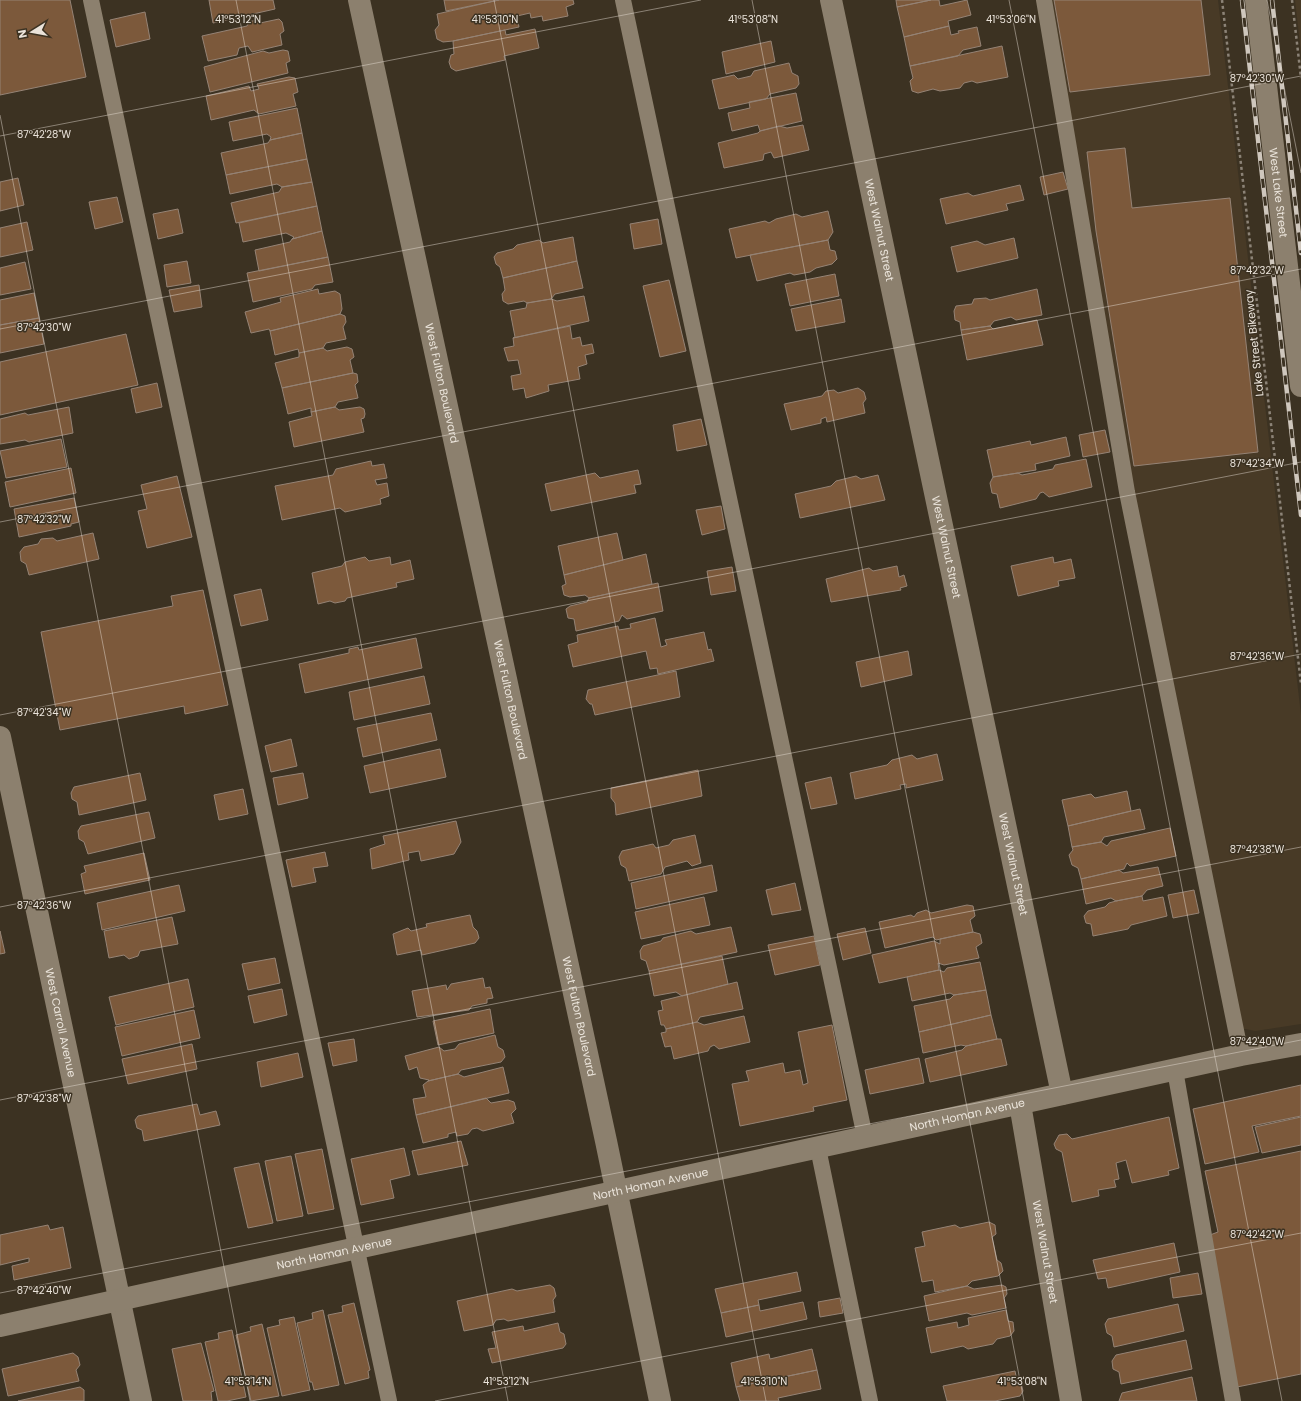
<svg xmlns="http://www.w3.org/2000/svg" width="1301" height="1401" font-family="Poppins,sans-serif">
	<style>
		.built { fill: #483a26 }
		.building { fill: #7c593b; stroke: #958375 }
		.lines { fill: none; stroke-linecap: round; stroke-linejoin: round }
		.path { stroke: #8c8377; stroke-width: 2.5; stroke-dasharray: 3 3; stroke-linecap: butt }
		.lane { stroke: #8c806e; stroke-width: 16 }
		.street { stroke: #8c806e; stroke-width: 22 }
		.secondary { stroke: #8c806e; stroke-width: 22 }
		.rail-casing { stroke: #cfc7bd; stroke-width: 4.5 }
		.rail { stroke: #3c3222; stroke-width: 3; stroke-dasharray: 9; stroke-linecap: butt }
		.ticks { fill: none; stroke: #eae3da; stroke-width: 1; stroke-opacity: 0.45 }
		.labels { text-anchor: middle; dominant-baseline: central; stroke-width: 3; stroke-linejoin: round; paint-order: stroke }
		.street-label { font-size: 11px; fill: #eae3da; stroke: #3c3222 }
		.ticks-label { font-size: 10px; text-anchor: middle; fill: #eae3da; stroke: #3c3222; stroke-width: 3; stroke-linejoin: round; paint-order: stroke }
	</style>
	<rect width="100%" height="100%" fill="#3c3222"/>
	<path class="built" d="M1047 0H1218L1301 715V1024L1255 1031 1246 1029 1235 1031 1130 483Z
		M1295 0H1301V53Z"/>
	<path class="building" d="M0 0H70L86 77 0 95Z
		M209 0H273L275 9 213 23Z
		M444 0H499L446 11Z
		M499 0H573L574 4 566 7 568 16 543 21 542 16 531 18 530 13 517 16 519 27 453 41 443 42 437 39 435 30 439 25 437 14Z
		M896 0H931L897 7Z
		M931 0H939L940 6 967 0 971 15 948 21 949 26 904 37 897 7Z
		M1054 0H1201L1210 75 1070 92Z
		M145 12 150 39 116 47 110 20Z
		M279 19 282 22 284 31 280 34 282 45 252 52 248 46 239 48 237 55 208 61 202 36 247 26 249 22 256 20 260 23Z
		M949 26 951 35 959 33 958 31 977 27 981 46 963 50 958 56 910 66 904 37Z
		M535 29 539 48 504 56 505 60 456 71 451 68 449 62 451 55 454 54 453 41 505 30 506 35Z
		M771 41 775 62 726 74 722 52Z
		M1002 46 1008 77 977 83 972 81 964 83 960 88 940 91 933 89 918 93 912 91 910 81 913 78 910 66Z
		M283 50 288 51 290 61 286 63 288 73 210 92 204 67 263 51 269 53Z
		M789 63 792 73 798 76 799 84 796 88 770 94 766 99 719 109 712 80 734 75 738 79 751 76 754 71Z
		M289 77 295 78 298 92 293 94 296 106 259 114 254 110 211 120 206 96 249 86 251 91 259 89 257 84Z
		M796 93 802 121 760 131 758 125 732 131 728 113 750 108 749 102Z
		M297 108 302 133 270 140 271 137 267 134 233 141 229 122Z
		M803 125 809 150 774 158 771 152 764 154 763 160 724 168 718 143 758 133 760 131 779 126 787 128Z
		M302 133 307 159 226 175 221 153 268 143 270 140Z
		M1125 148 1132 208 1230 198 1258 452 1134 466 1096 231 1087 152Z
		M307 159 312 182 282 187 277 184 230 194 226 175Z
		M1063 172 1068 189 1044 195 1040 177Z
		M18 178 24 205 0 211V182Z
		M312 182 317 206 236 223 231 203 279 192 282 187Z
		M1020 185 1024 200 1006 204 1008 210 946 224 940 199 968 193 973 196Z
		M117 197 123 222 95 229 89 202Z
		M317 206 322 231 292 239 294 237 286 233 243 242 239 223Z
		M178 209 183 233 158 239 153 214Z
		M828 211 833 232 828 240 736 258 729 229 765 221 769 223 776 219 796 214 802 217Z
		M658 219 662 244 634 249 630 224Z
		M27 222 33 250 0 257V228Z
		M322 231 328 257 259 271 255 250 290 242 292 239Z
		M573 237 577 261 503 278 500 267 496 264 494 257 497 253 513 249 517 245 539 240 543 243Z
		M1014 238 1018 258 957 272 951 247 977 241 985 245Z
		M828 240 830 250 835 251 837 259 832 264 816 268 810 272 794 275 790 273 757 281 750 255Z
		M328 257 333 282 315 285 312 289 253 302 247 273Z
		M187 261 191 283 167 287 164 265Z
		M577 261 583 288 555 294 551 299 527 303 524 301 508 304 503 301 502 294 505 290 503 278Z
		M25 262 31 289 0 295V268Z
		M835 274 839 296 790 306 785 284Z
		M669 280 686 351 660 357 643 286Z
		M199 285 202 307 174 312 169 290Z
		M318 289 319 294 335 291 340 294 342 309 340 314 270 331 269 329 251 333 245 312 281 302 280 298Z
		M1037 289 1042 315 1016 320 1011 317 994 321 990 326 961 330 960 322 955 320 954 311 956 306 972 304 974 299 986 298 990 300Z
		M34 293 39 318 0 325V300Z
		M584 296 589 321 513 338 515 337 510 311 526 308 527 303 551 299 557 301Z
		M841 299 845 322 796 331 791 309Z
		M340 314 345 316 346 322 343 327 346 339 326 343 323 348 299 353 298 349 275 355 270 331Z
		M39 318 44 344 0 353V325Z
		M1037 320 1043 345 967 360 961 330 990 326 993 329Z
		M570 326 572 339 580 337 582 346 592 344 594 353 585 355 587 364 578 367 580 379 548 385 549 391 526 398 524 388 513 390 511 376 521 374 518 360 508 361 504 348 514 346 513 338Z
		M126 334 138 385 0 415V362Z
		M347 347 352 349 354 357 350 360 353 373 282 388 275 363 299 357V353L323 348 327 351Z
		M353 373 357 374 358 382 355 385 358 398 338 402 335 407 311 412V408L288 414 282 388Z
		M157 383 162 407 136 413 131 389Z
		M858 388 864 392 866 399 863 403 865 413 827 422 826 417 821 419V423L791 430 784 404 822 396 826 391 834 390 838 393Z
		M69 407 73 433 29 442 25 440 0 444V419L25 413 28 415Z
		M335 407 339 410 360 407 364 409 365 414 364 418 361 419 364 432 294 447 289 422 312 416 311 412Z
		M701 419 707 445 677 451 673 425Z
		M1105 430 1110 452 1083 457 1079 435Z
		M1066 437 1070 456 1035 464 1036 470 993 477 987 450 1030 441 1031 445Z
		M61 439 67 467 6 478 0 451Z
		M1086 459 1092 487 1049 497 1043 492 1040 493 1036 499 1000 508 997 494 992 493 990 483 993 477 1018 473 1022 475 1053 469 1055 465Z
		M371 461 372 466 384 464 387 478 375 480 377 485 387 483 389 496 380 499 381 504 345 512 340 508 282 520 275 486 333 475 336 469Z
		M71 468 76 493 10 507 5 482Z
		M638 470 641 484 634 485 636 493 551 511 545 484 595 473 600 478Z
		M878 475 885 500 800 518 795 494 831 486 836 481 856 476 861 479Z
		M177 476 192 537 147 548 138 511 147 509 141 485Z
		M74 498 79 522 71 524V526L19 537 14 509Z
		M721 506 725 529 702 535 696 510Z
		M93 533 99 559 29 575 26 564 21 561 20 552 24 547 38 544 41 539 53 538 57 541Z
		M617 533 623 560 564 575 558 546Z
		M646 554 652 584 589 598 585 595 570 597 564 595 562 586 566 584 564 575Z
		M365 557 369 561 390 557 391 565 410 560 414 579 396 583 397 587 347 598 345 601 335 603 330 601 318 604 312 573 342 566 345 562Z
		M1053 557 1054 563 1071 559 1075 578 1058 581 1059 586 1018 596 1011 566Z
		M897 566 899 577 904 575 907 586 900 588 901 590 831 602 826 579 869 568 873 571Z
		M732 567 736 591 711 595 707 571Z
		M658 583 663 611 627 619 622 615 619 621 576 631 574 619 568 618 566 609 570 606 587 602 589 598Z
		M261 589 268 620 241 626 234 595Z
		M203 590 228 705 185 714 184 706 60 730 41 632 173 606 171 596Z
		M655 618 661 647 667 645 665 640 704 632 708 650 711 649 714 661 658 674 657 668 650 669 646 651 573 667 568 645 578 642 577 635 618 626 619 630 631 628 630 624Z
		M416 638 422 668 305 693 299 664 349 653V649L358 647 359 650Z
		M908 651 912 675 861 687 856 662Z
		M676 671 680 697 595 715 592 704H590L586 699 588 690Z
		M424 676 430 704 354 720 349 692Z
		M431 713 437 740 363 757 357 728Z
		M291 739 297 766 271 772 265 746Z
		M440 749 446 777 370 793 364 766Z
		M937 754 943 780 906 788V784L900 785 901 789 855 799 850 773 887 765 892 760 912 755 917 759Z
		M698 770 702 796 616 815 615 803 611 798V788Z
		M140 773 146 800 79 815 77 802 72 799 71 793 74 787Z
		M303 773 308 798 278 805 273 778Z
		M831 777 837 804 811 809 805 783Z
		M243 789 248 814 219 820 214 795Z
		M1127 791 1131 811 1068 826 1062 800 1091 794 1095 798Z
		M1140 809 1145 829 1104 837 1101 842 1072 847 1068 826Z
		M149 812 155 838 88 854 84 842 79 839 78 831 81 826Z
		M456 821 461 842 454 854 421 861 419 851 408 853 409 860 372 869 370 849 385 844 383 836Z
		M1170 828 1176 856 1130 866 1127 863 1124 869 1081 879 1078 868 1072 865 1069 855 1073 850 1072 847 1101 842 1107 846 1111 841Z
		M695 835 701 863 692 866 687 861 665 867 661 874 629 881 626 868 621 865 619 857 622 851 653 844 656 848 669 845 673 840Z
		M325 852 328 866 313 868 316 882 292 887 286 860Z
		M144 853 150 880 85 894 81 874 86 872 84 866Z
		M712 865 717 891 636 909 631 883Z
		M1158 867 1163 886 1147 890 1142 896 1116 901 1111 898 1086 904 1081 879 1119 870 1123 873Z
		M795 883 801 910 772 915 766 890Z
		M179 885 185 911 102 930 97 903Z
		M1194 890 1199 913 1173 918 1168 895Z
		M1142 896 1143 901 1163 897 1167 916 1131 925 1128 929 1093 936 1091 924 1086 923 1084 916 1088 911 1105 907 1109 903 1116 901Z
		M704 897 710 925 641 939 635 912Z
		M967 905 973 906 975 916 970 920 973 932 936 940 933 937 885 948 879 922 911 915 914 917 917 913 926 910 931 913Z
		M470 915 473 927 477 931 479 938 475 943 422 955 421 950 397 955 393 934 408 928 411 931 427 927 426 924Z
		M172 917 178 944 140 951 138 956 129 959 124 955 109 958 104 931Z
		M731 927 737 952 649 971 646 961 641 959 640 951 643 946 661 941 663 938 691 931 696 934Z
		M865 928 871 953 843 960 837 934Z
		M0 931 5 953 0 954Z
		M973 932 980 934 982 943 976 947 979 958 944 965 938 963 939 970 879 983 872 955 934 941 940 944V939Z
		M814 936 820 965 775 975 768 945Z
		M722 956 728 984 682 996 676 992 654 996 649 971Z
		M275 958 280 983 248 990 242 964Z
		M980 962 986 990 954 995 950 993 912 1001 907 977 939 970 944 972 947 968Z
		M483 978 485 988 490 987 493 998 487 999V1003L472 1006 469 1010 417 1017 412 991 446 985 447 990 451 984Z
		M188 979 194 1007 116 1025 109 997Z
		M737 982 743 1009 700 1017 697 1022 666 1029 664 1025H661L658 1011 663 1010 661 1001Z
		M282 989 287 1015 254 1023 248 996Z
		M986 990 991 1015 919 1032 914 1006 950 999 954 995Z
		M490 1009 494 1033 438 1045 433 1021Z
		M194 1010 200 1038 122 1056 115 1027Z
		M991 1015 997 1039 966 1046 961 1045 923 1053 919 1032Z
		M744 1016 750 1042 719 1049 714 1045 710 1047 708 1051 674 1059 671 1046 665 1047 661 1033 666 1032V1029L697 1022 704 1025Z
		M832 1025 847 1100 813 1107 814 1111 740 1126 732 1084 749 1081 746 1071 783 1063 785 1073 800 1070 803 1085 808 1083 798 1032Z
		M495 1035 498 1047 503 1050 505 1057 501 1062 461 1070 458 1074 428 1081 429 1080 420 1078 417 1067 409 1070 405 1056 439 1047 444 1051 455 1049 459 1044Z
		M354 1039 357 1061 333 1066 328 1043Z
		M997 1039H1001L1007 1065 930 1082 925 1059 962 1050 966 1046Z
		M192 1044 197 1069 128 1084 122 1059Z
		M298 1053 303 1077 261 1087 257 1062Z
		M919 1058 924 1083 870 1094 865 1070Z
		M503 1067 509 1093 416 1115 413 1099 426 1097 423 1085 428 1081 458 1074 464 1077Z
		M1301 1085V1116L1252 1126 1259 1152 1205 1164 1193 1109Z
		M486 1098 491 1103 508 1100 514 1102 516 1109 511 1114 514 1123 483 1131 477 1128 472 1129 468 1134 457 1136 456 1132 448 1134V1137L423 1143 416 1115Z
		M197 1104 200 1115 216 1111 220 1125 144 1141 142 1130 137 1128 135 1120 138 1116Z
		M1169 1117 1179 1168 1168 1171 1169 1175 1132 1183 1126 1160 1116 1163 1119 1179 1114 1180 1116 1187 1098 1190 1099 1196 1072 1202 1062 1152 1056 1149 1054 1144 1059 1135 1067 1134 1072 1139Z
		M1301 1117V1145L1262 1153 1255 1127Z
		M461 1141 468 1165 418 1175 412 1151Z
		M404 1148 410 1175 390 1180 394 1198 361 1205 351 1159Z
		M322 1149 334 1209 308 1214 295 1154Z
		M1301 1151V1374L1237 1387 1210 1235 1218 1232 1205 1171Z
		M291 1156 303 1216 277 1221 265 1161Z
		M259 1163 273 1223 248 1228 234 1168Z
		M989 1222 995 1225 996 1234 992 1237 997 1260 1001 1263 1003 1271 998 1276 972 1281 967 1286 935 1292 933 1280 922 1282 915 1248 925 1246 922 1232 955 1225 960 1228Z
		M48 1225 50 1230 63 1227 71 1268 14 1280 12 1266 29 1262V1258L0 1265V1235Z
		M1174 1243 1180 1272 1108 1288 1106 1278 1098 1279 1093 1260Z
		M797 1272 801 1291 758 1300 759 1305 721 1313 715 1289Z
		M1198 1273 1202 1294 1173 1298 1170 1278Z
		M550 1285 554 1288 556 1296 553 1300 555 1312 508 1321 504 1319 496 1320 493 1325 464 1331 457 1301 512 1289 517 1291Z
		M1002 1285 1006 1287 1007 1294 1004 1298 1006 1308 972 1315 967 1313 929 1321 924 1296 967 1286 974 1289Z
		M840 1298 843 1313 820 1317 818 1302Z
		M803 1302 807 1319 726 1337 721 1313 759 1305 760 1311Z
		M354 1303 370 1370 368 1371 369 1378 345 1384 328 1315 343 1312 342 1306Z
		M1178 1304 1184 1331 1114 1347 1112 1336 1107 1333 1105 1324 1108 1319Z
		M323 1310 339 1385 314 1390 312 1382H310L297 1323 313 1319 312 1313Z
		M1006 1310 1008 1321 1013 1322 1014 1331 1010 1336 997 1339 993 1344 968 1349 963 1346 931 1353 926 1328 957 1322 958 1328 969 1325 968 1318Z
		M294 1317 310 1390 282 1396 267 1328 280 1325 279 1320Z
		M558 1323 560 1332 564 1334 566 1344 563 1348 492 1363 488 1349 496 1348 492 1332 523 1326 524 1331Z
		M262 1324 279 1396 251 1401 236 1335 251 1331 250 1327Z
		M232 1330 246 1397 227 1401H218L205 1342 219 1339 218 1333Z
		M1186 1340 1192 1369 1121 1384 1119 1372 1113 1369 1112 1361 1116 1355Z
		M201 1343 214 1391 211 1392 212 1401H183L172 1349Z
		M812 1349 817 1370 736 1387 731 1363 769 1354 770 1359Z
		M73 1353 78 1357 80 1365 76 1370 79 1381 8 1396 2 1369Z
		M817 1370 821 1389 778 1398 779 1401H740L736 1387Z
		M1015 1371 1017 1381 1021 1383 1023 1391 1020 1396 995 1401H947L943 1386Z
		M1192 1377 1197 1401H1119L1122 1393Z
		M80 1387 84 1390V1401H18Z"/>
	<g class="lines">
		<path class="path" d="M1222 0 1301 684
			M1292 0 1301 78"/>
		<path class="lane" d="M91 0 389 1401
			M623 0 865 1137
			M1044 0 1127 492 1241 1055
			M1175 1070 1233 1401
			M818 1148 870 1401"/>
		<g class="street">
			<path id="s1" d="M359 0 606 1141 660 1401"/>
			<path id="s2" d="M831 0 1062 1094"/>
			<path id="s3" d="M0 737 141 1401"/>
			<path id="s4" d="M1020 1104 1071 1401"/>
		</g>
		<g class="secondary">
			<path id="s5" d="M1256 0 1301 386"/>
			<path id="s6" d="M0 1326 1241 1055 1301 1044"/>
		</g>
		<g class="rail-casing">
			<path id="rail" d="M1242 0 1301 515
				M1272 0 1301 253"/>
		</g>
		<use href="#rail" class="rail"/>
	</g>
	<path class="ticks" d="M236 0 508 1401M494 0 766 1401M752 0 1024 1401M1009 0 1282 1401M1267 0 1301 173M0 115 250 1401M0 136 701 0M0 329 1301 76M0 522 1301 269M0 715 1301 462M0 907 1301 654M0 1100 1301 847M0 1293 1301 1040M435 1401 1301 1233"/>
	<g class="labels">
		<g class="street-label">
			<text stroke="none"><textPath href="#s5" startOffset="194">West Lake Street</textPath></text>
			<text stroke="none"><textPath href="#s2" startOffset="235">West Walnut Street</textPath></text>
			<text transform="translate(1254 343) rotate(-96)">Lake Street Bikeway</text>
			<text stroke="none"><textPath href="#s1" startOffset="392">West Fulton Boulevard</textPath></text>
			<text stroke="none"><textPath href="#s2" startOffset="559">West Walnut Street</textPath></text>
			<text stroke="none"><textPath href="#s1" startOffset="716">West Fulton Boulevard</textPath></text>
			<text stroke="none"><textPath href="#s2" startOffset="883">West Walnut Street</textPath></text>
			<text stroke="none"><textPath href="#s1" startOffset="1040">West Fulton Boulevard</textPath></text>
			<text stroke="none"><textPath href="#s3" startOffset="292">West Carroll Avenue</textPath></text>
			<text stroke="none"><textPath href="#s6" startOffset="990">North Homan Avenue</textPath></text>
			<text stroke="none"><textPath href="#s6" startOffset="666">North Homan Avenue</textPath></text>
			<text stroke="none"><textPath href="#s4" startOffset="150">West Walnut Street</textPath></text>
			<text stroke="none"><textPath href="#s6" startOffset="342">North Homan Avenue</textPath></text>
		</g>
	</g>
	<g class="ticks-label">
		<text x="238" y="23">41°53'12"N</text>
		<text x="495" y="23">41°53'10"N</text>
		<text x="753" y="23">41°53'08"N</text>
		<text x="1011" y="23">41°53'06"N</text>
		<text x="1257" y="82">87°42'30"W</text>
		<text x="44" y="138">87°42'28"W</text>
		<text x="1257" y="274">87°42'32"W</text>
		<text x="44" y="331">87°42'30"W</text>
		<text x="1257" y="467">87°42'34"W</text>
		<text x="44" y="523">87°42'32"W</text>
		<text x="1257" y="660">87°42'36"W</text>
		<text x="44" y="716">87°42'34"W</text>
		<text x="1257" y="853">87°42'38"W</text>
		<text x="44" y="909">87°42'36"W</text>
		<text x="1257" y="1045">87°42'40"W</text>
		<text x="44" y="1102">87°42'38"W</text>
		<text x="1257" y="1238">87°42'42"W</text>
		<text x="44" y="1294">87°42'40"W</text>
		<text x="248" y="1385">41°53'14"N</text>
		<text x="506" y="1385">41°53'12"N</text>
		<text x="764" y="1385">41°53'10"N</text>
		<text x="1022" y="1385">41°53'08"N</text>
	</g>
	<g transform="translate(32 32) rotate(259)" stroke="#3c3222" stroke-width="3" paint-order="stroke">
	<path d="M0-3L7 15L0 10L-7 15Z" fill="#eae3da"/>
	<text y="-6" font-size="11" font-weight="bold" text-anchor="middle" fill="#eae3da">N</text>
	</g>
</svg>
